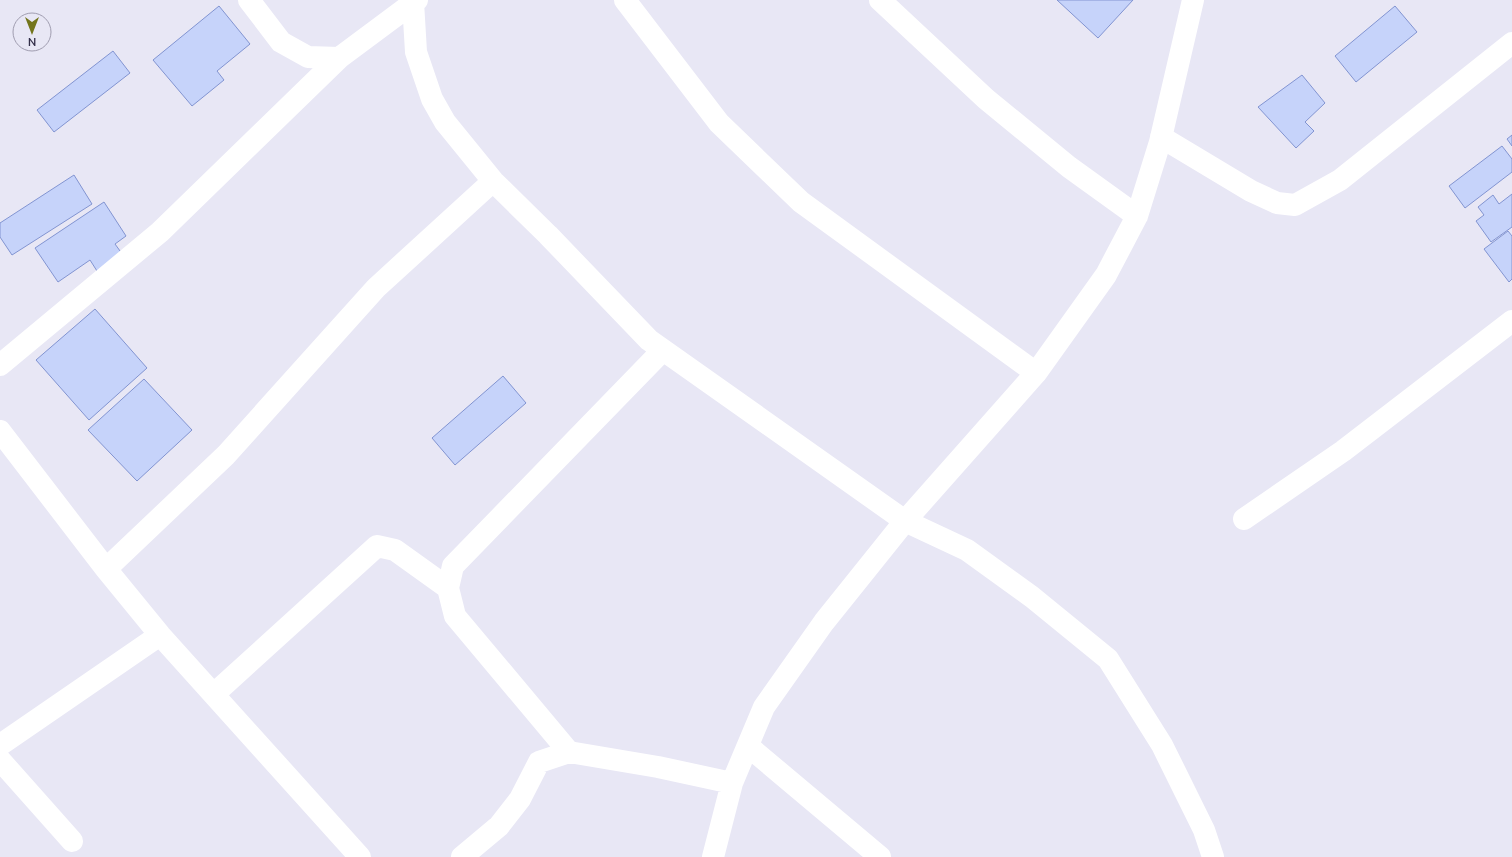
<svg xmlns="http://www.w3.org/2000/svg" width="1512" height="857" font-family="Mulish,sans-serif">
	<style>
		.building { fill: #c6d3fa; stroke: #8294d1 }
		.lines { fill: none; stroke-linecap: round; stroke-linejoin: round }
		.minor { stroke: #fff; stroke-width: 22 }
	</style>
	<rect width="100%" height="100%" fill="#e8e7f5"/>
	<path class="building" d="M1057 0H1133L1098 38Z
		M219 6 250 44 217 71 224 80 192 106 153 60Z
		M1395 6 1417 32 1356 82 1335 56Z
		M113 51 130 73 54 132 37 110Z
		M1302 75 1325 103 1305 122 1314 131 1296 148 1258 107Z
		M1512 135V146L1507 139Z
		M1502 146 1512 159V172L1465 208 1449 186Z
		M74 175 92 204 12 255 0 237V223Z
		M1512 194V227L1491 242 1476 221 1484 215 1478 207 1493 195 1499 204Z
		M104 202 126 236 115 244 123 255 97 271 90 260 58 282 35 248Z
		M1508 231 1512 236V279L1509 282 1484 249Z
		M95 309 147 368 89 420 36 360Z
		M503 376 526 403 455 465 432 438Z
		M144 379 192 430 137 481 88 430Z"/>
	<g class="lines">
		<path class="minor" d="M249 0 281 42 308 57 339 58 417 0
			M411 0 413 2 416 52 432 99 445 122 493 181 548 235 649 340 905 521 967 550 1032 597 1108 659 1162 745 1204 830 1213 857
			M625 0 719 123 801 202 1036 373
			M880 0 986 99 1069 167 1137 216
			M1161 137 1251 191 1277 203 1295 205 1340 180 1512 43
			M0 365 160 232 339 58
			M0 431 106 569 160 635 360 857
			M1244 519 1343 451 1512 321
			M106 569 226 455 376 288 493 181
			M214 694 377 546 395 550 448 588
			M0 745 160 635
			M748 746 880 857
			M569 752 455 616 448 588 453 566 663 350
			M0 760 72 841
			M462 857 499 826 520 799 539 762 569 752 658 767 732 783
			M713 857 732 783 764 707 824 622 905 521 1036 373 1106 275 1137 216 1160 142 1193 0"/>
	</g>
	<g transform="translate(32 32) rotate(180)"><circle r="19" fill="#e8e7f5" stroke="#a09db0"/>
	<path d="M0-3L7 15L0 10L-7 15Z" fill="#73751c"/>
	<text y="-6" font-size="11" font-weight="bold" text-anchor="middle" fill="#332f49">N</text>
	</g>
</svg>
